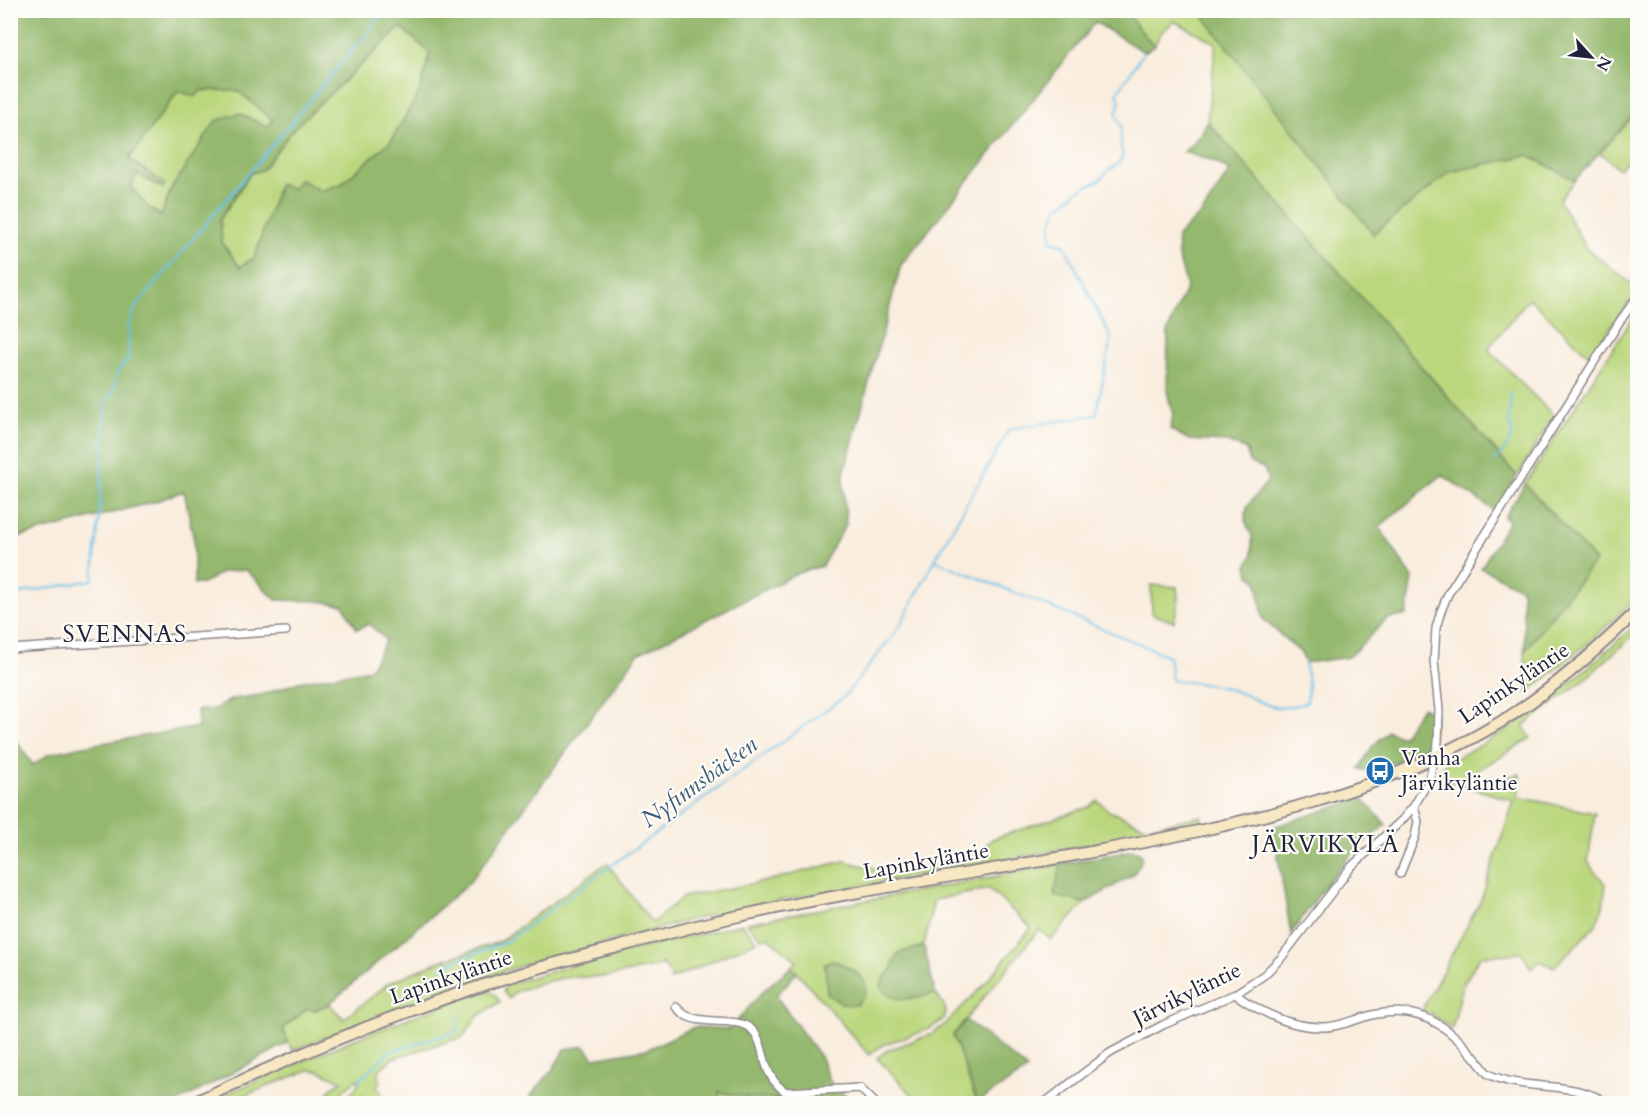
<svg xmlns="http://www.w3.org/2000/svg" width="1648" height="1114" font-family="Cardo,serif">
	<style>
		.green { fill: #bbd77e; stroke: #6e7c5c; stroke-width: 1.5; fill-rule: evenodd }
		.forest { fill: #94b86d; stroke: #5b6d54; stroke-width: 1.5; fill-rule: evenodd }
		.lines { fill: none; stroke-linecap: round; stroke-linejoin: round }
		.stream { stroke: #6bc1e8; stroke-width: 2 }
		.street-casing { stroke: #8e888c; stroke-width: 10 }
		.secondary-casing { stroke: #8e888c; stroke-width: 14 }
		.street { stroke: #fff; stroke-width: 7 }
		.secondary { stroke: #f7e8c3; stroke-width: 10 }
		.labels { text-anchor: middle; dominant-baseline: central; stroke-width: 4.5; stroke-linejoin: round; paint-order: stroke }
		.street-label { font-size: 22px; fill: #22223b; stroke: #fdfcf7 }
		.poi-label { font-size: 22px; fill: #22223b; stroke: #fdfcf7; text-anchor: start }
		.neighbourhood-label { font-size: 24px; letter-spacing: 1.5px; fill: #22223b; stroke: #fdfcf7 }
		.water-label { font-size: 24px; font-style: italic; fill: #3c5a78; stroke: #fdfcf7 }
	</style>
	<rect width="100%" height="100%" fill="#fdfcf7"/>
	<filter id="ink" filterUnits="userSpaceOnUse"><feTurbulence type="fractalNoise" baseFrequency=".0167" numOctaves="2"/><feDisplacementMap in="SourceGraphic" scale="12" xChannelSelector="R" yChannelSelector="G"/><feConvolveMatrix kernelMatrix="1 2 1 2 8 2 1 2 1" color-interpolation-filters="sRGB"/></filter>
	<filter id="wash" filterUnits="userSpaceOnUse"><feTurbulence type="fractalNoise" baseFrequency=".008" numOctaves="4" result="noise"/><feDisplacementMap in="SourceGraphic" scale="24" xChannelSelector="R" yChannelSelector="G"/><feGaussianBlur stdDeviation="1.35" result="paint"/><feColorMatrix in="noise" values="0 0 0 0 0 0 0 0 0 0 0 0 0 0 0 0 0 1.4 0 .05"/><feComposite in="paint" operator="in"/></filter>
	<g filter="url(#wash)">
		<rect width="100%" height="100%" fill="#f9edde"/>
		<path class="green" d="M1124 11H1249L1373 234 1450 172 1528 155 1575 180 1559 200 1586 248 1637 288V293L1630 301 1590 356 1529 298 1488 349 1554 416 1517 476 1207 121 1216 43 1174 21 1161 33 1154 46Z
			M401 27 430 53 420 91 391 141 341 184 320 191 300 180 292 189 279 185 254 258 240 267 222 243 220 219 251 173 262 170 294 128Z
			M238 90 273 120 268 127 172 187 161 216 146 205 130 187 137 174 162 188 164 184 129 159 178 91Z
			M1637 111V149L1619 169 1600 153Z
			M1637 311 1638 520 1633 528 1637 531V598L1588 643 1527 693 1525 650 1595 561 1525 484Z
			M1151 585 1177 587 1178 602 1174 622 1152 614Z
			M1637 623V632L1583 681 1523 726 1531 738 1468 776 1471 785 1520 774 1518 797 1595 813 1588 861 1593 870 1606 884 1603 907 1595 926 1554 967 1538 961 1531 969 1522 953 1480 956 1463 985 1452 1029 1433 1015 1422 1010 1481 900 1514 801 1442 779 1441 774 1444 764C1463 754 1483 745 1501 733 1550 702 1595 662 1637 623Z
			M1097 800 1109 811 1147 827 1202 816V824L778 901 694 919 520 966 442 992 293 1050 288 1043 283 1028 307 1009 315 1010 329 1004 344 1019 389 983 437 962 499 942 607 863 652 923 683 897 767 881 844 861 893 873 975 859 992 839 1089 807Z
			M1061 864 1054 896 1085 903 1051 940 1039 930 953 1035 978 1103H920L877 1058 886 1051 929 1035 942 1027 981 988 1031 928 989 889 934 900 924 946 899 953 892 970 888 973 918 998 935 993C938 998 947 1006 946 1013 942 1030 902 1037 888 1043 881 1045 875 1051 869 1055L797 972 791 967 797 961 768 937 762 939 747 923ZM837 962 861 977 827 978 825 964Z
			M742 924 757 941 670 980 672 977 663 964 654 967 606 977H569L543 982 513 993 509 999 503 991 506 985C584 960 663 943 742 924Z
			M485 991C494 992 496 995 500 1002L478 1016 463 1037 393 1058 380 1069 378 1078 381 1082 376 1086 389 1103H368L363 1096 362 1097 366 1103H341C348 1096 358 1089 359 1079 348 1083 340 1095 333 1103H323L331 1088 342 1081 319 1071 309 1070 225 1103H205L352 1040 419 1014Z
			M718 1092 758 1099 847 1097 855 1103H720Z"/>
		<path class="forest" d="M1124 11 1154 46 1144 52 1095 22 901 265 843 477 846 524 822 566 798 573 638 654 469 883 329 1004 315 1010 307 1009 283 1028 288 1043 176 1103H11V733L33 765 49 754 78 747 198 727 197 710 214 709 232 699 261 695 299 682 370 669 386 640 369 624 357 629 343 605 318 601 276 600 246 570 222 572 203 584H194V540L184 491 154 502 14 538 11 540V11ZM401 27 430 53 420 91 391 141 341 184 320 191 300 179 292 189 279 184 254 258 240 267 222 243 220 219 250 173 262 170 294 128ZM202 90 238 91 273 120 268 127 239 113 216 121 172 187 161 216 146 205 131 187 137 174 163 188 165 184 129 159 178 91 195 97Z
			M1199 11H1637V111L1575 180 1528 155 1450 172 1373 234Z
			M1207 121 1517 476 1495 511 1442 475 1379 527 1413 578 1407 615 1387 619 1349 657 1305 663 1301 653 1263 619 1257 580 1249 574 1247 566 1252 556V536L1245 521 1247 506 1268 481 1264 468 1252 464 1248 460 1247 450 1227 442 1189 440 1170 429 1173 415 1167 391 1168 331 1176 310 1187 287 1178 256 1177 236 1202 213 1230 171 1217 163 1184 152 1201 134Z
			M1525 484 1595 561 1525 650 1522 589 1481 568 1509 521 1504 517Z
			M1422 707 1435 715C1433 730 1433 743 1421 753L1369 771 1359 769 1372 747 1388 731 1402 737Z
			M1362 798 1386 825C1373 835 1359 846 1347 859 1326 882 1309 909 1291 934L1273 827Z
			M1134 850 1141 853 1142 858 1140 864 1133 875 1085 903 1054 896 1061 864Z
			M924 946 935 993C919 998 889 1006 881 986L884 977 892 970C894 950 907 951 924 946Z
			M831 960C842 963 865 974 866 987 867 995 861 1000 856 1005 843 1005 836 1002 827 993L825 964Z
			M791 967 797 972 776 996 821 1058 830 1082 847 1097 758 1099 719 1092 720 1103 524 1104 553 1069 565 1049 585 1046 594 1058 648 1049 694 1027 730 1029 765 989Z
			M966 1020 1027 1069 1025 1072 977 1102 953 1035Z"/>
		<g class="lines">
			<path class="stream" d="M1494 462C1503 452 1519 436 1509 423L1511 393
				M935 560 1169 656 1172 680C1190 683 1216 684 1232 690 1264 700 1270 716 1307 702L1308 683 1305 663
				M10 595 93 580 100 509 105 403 113 392 118 371 128 359 129 323 135 308 386 10
				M446 980 442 966 506 942 844 697 898 629 935 560 1009 429 1096 415 1111 338 1064 244 1051 241V226L1056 209 1079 190 1100 180 1108 171 1119 163 1123 155 1121 147V126L1116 113 1120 102 1117 93 1144 52
				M358 1081 389 1052 457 1031 459 1026 457 1017"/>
		</g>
	</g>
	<g filter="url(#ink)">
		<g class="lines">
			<g class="street-casing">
				<path id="street" d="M10 649 286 631
					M1400 874 1415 837 1418 822 1414 806
					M1235 994C1260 1012 1291 1028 1324 1027 1342 1027 1359 1017 1377 1014 1429 1004 1458 1035 1487 1073 1496 1079 1506 1081 1518 1083 1547 1088 1583 1085 1608 1104
					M676 1007C679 1010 683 1014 687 1016 705 1025 735 1017 750 1028 768 1042 758 1074 786 1092L860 1088 876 1104
					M1043 1104 1110 1053 1163 1025 1235 994 1264 975 1281 958 1351 867 1402 820 1414 806 1429 780 1438 743 1439 710 1434 661 1436 628 1441 611 1448 594 1620 321 1638 296"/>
			</g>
			<g class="secondary-casing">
				<path id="secondary" d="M191 1104C294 1055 400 1011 509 977 543 966 578 957 614 948 654 937 694 926 734 917 850 891 969 874 1086 853 1227 827 1374 798 1499 723 1550 692 1595 652 1638 610"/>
			</g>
			<use href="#street" class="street"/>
			<use href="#secondary" class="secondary"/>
		</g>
	</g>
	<defs>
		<g id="bus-disc" transform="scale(1.5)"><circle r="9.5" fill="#1f6fb2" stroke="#fdfcf7"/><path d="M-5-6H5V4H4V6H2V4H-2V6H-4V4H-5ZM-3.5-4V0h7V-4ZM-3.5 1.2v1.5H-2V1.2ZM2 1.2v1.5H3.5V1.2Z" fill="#fff"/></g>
	</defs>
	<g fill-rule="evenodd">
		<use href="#bus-disc" x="1380" y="771"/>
	</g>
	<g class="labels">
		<g class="street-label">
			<text transform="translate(1514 683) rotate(-34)">Lapinkyläntie</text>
			<text transform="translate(926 861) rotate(-10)">Lapinkyläntie</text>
			<text transform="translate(451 977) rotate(-19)">Lapinkyläntie</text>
			<text transform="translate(1187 994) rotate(-26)">Järvikyläntie</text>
		</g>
		<g class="poi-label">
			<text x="1401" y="758">Vanha<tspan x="1401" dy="25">Järvikyläntie</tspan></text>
		</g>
		<g class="neighbourhood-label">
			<text x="125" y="634">SVENNAS</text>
			<text x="1326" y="844">JÄRVIKYLÄ</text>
		</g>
		<g class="water-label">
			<text transform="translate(699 782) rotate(-36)">Nyfinnsbäcken</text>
		</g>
	</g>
	<rect width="1648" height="1114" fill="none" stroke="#fdfcf7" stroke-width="36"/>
	<g transform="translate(1591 57) rotate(117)" stroke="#fdfcf7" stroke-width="4.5" paint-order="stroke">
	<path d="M0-4.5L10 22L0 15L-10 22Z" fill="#22223b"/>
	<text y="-9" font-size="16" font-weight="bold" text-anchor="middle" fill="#22223b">N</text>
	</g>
</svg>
